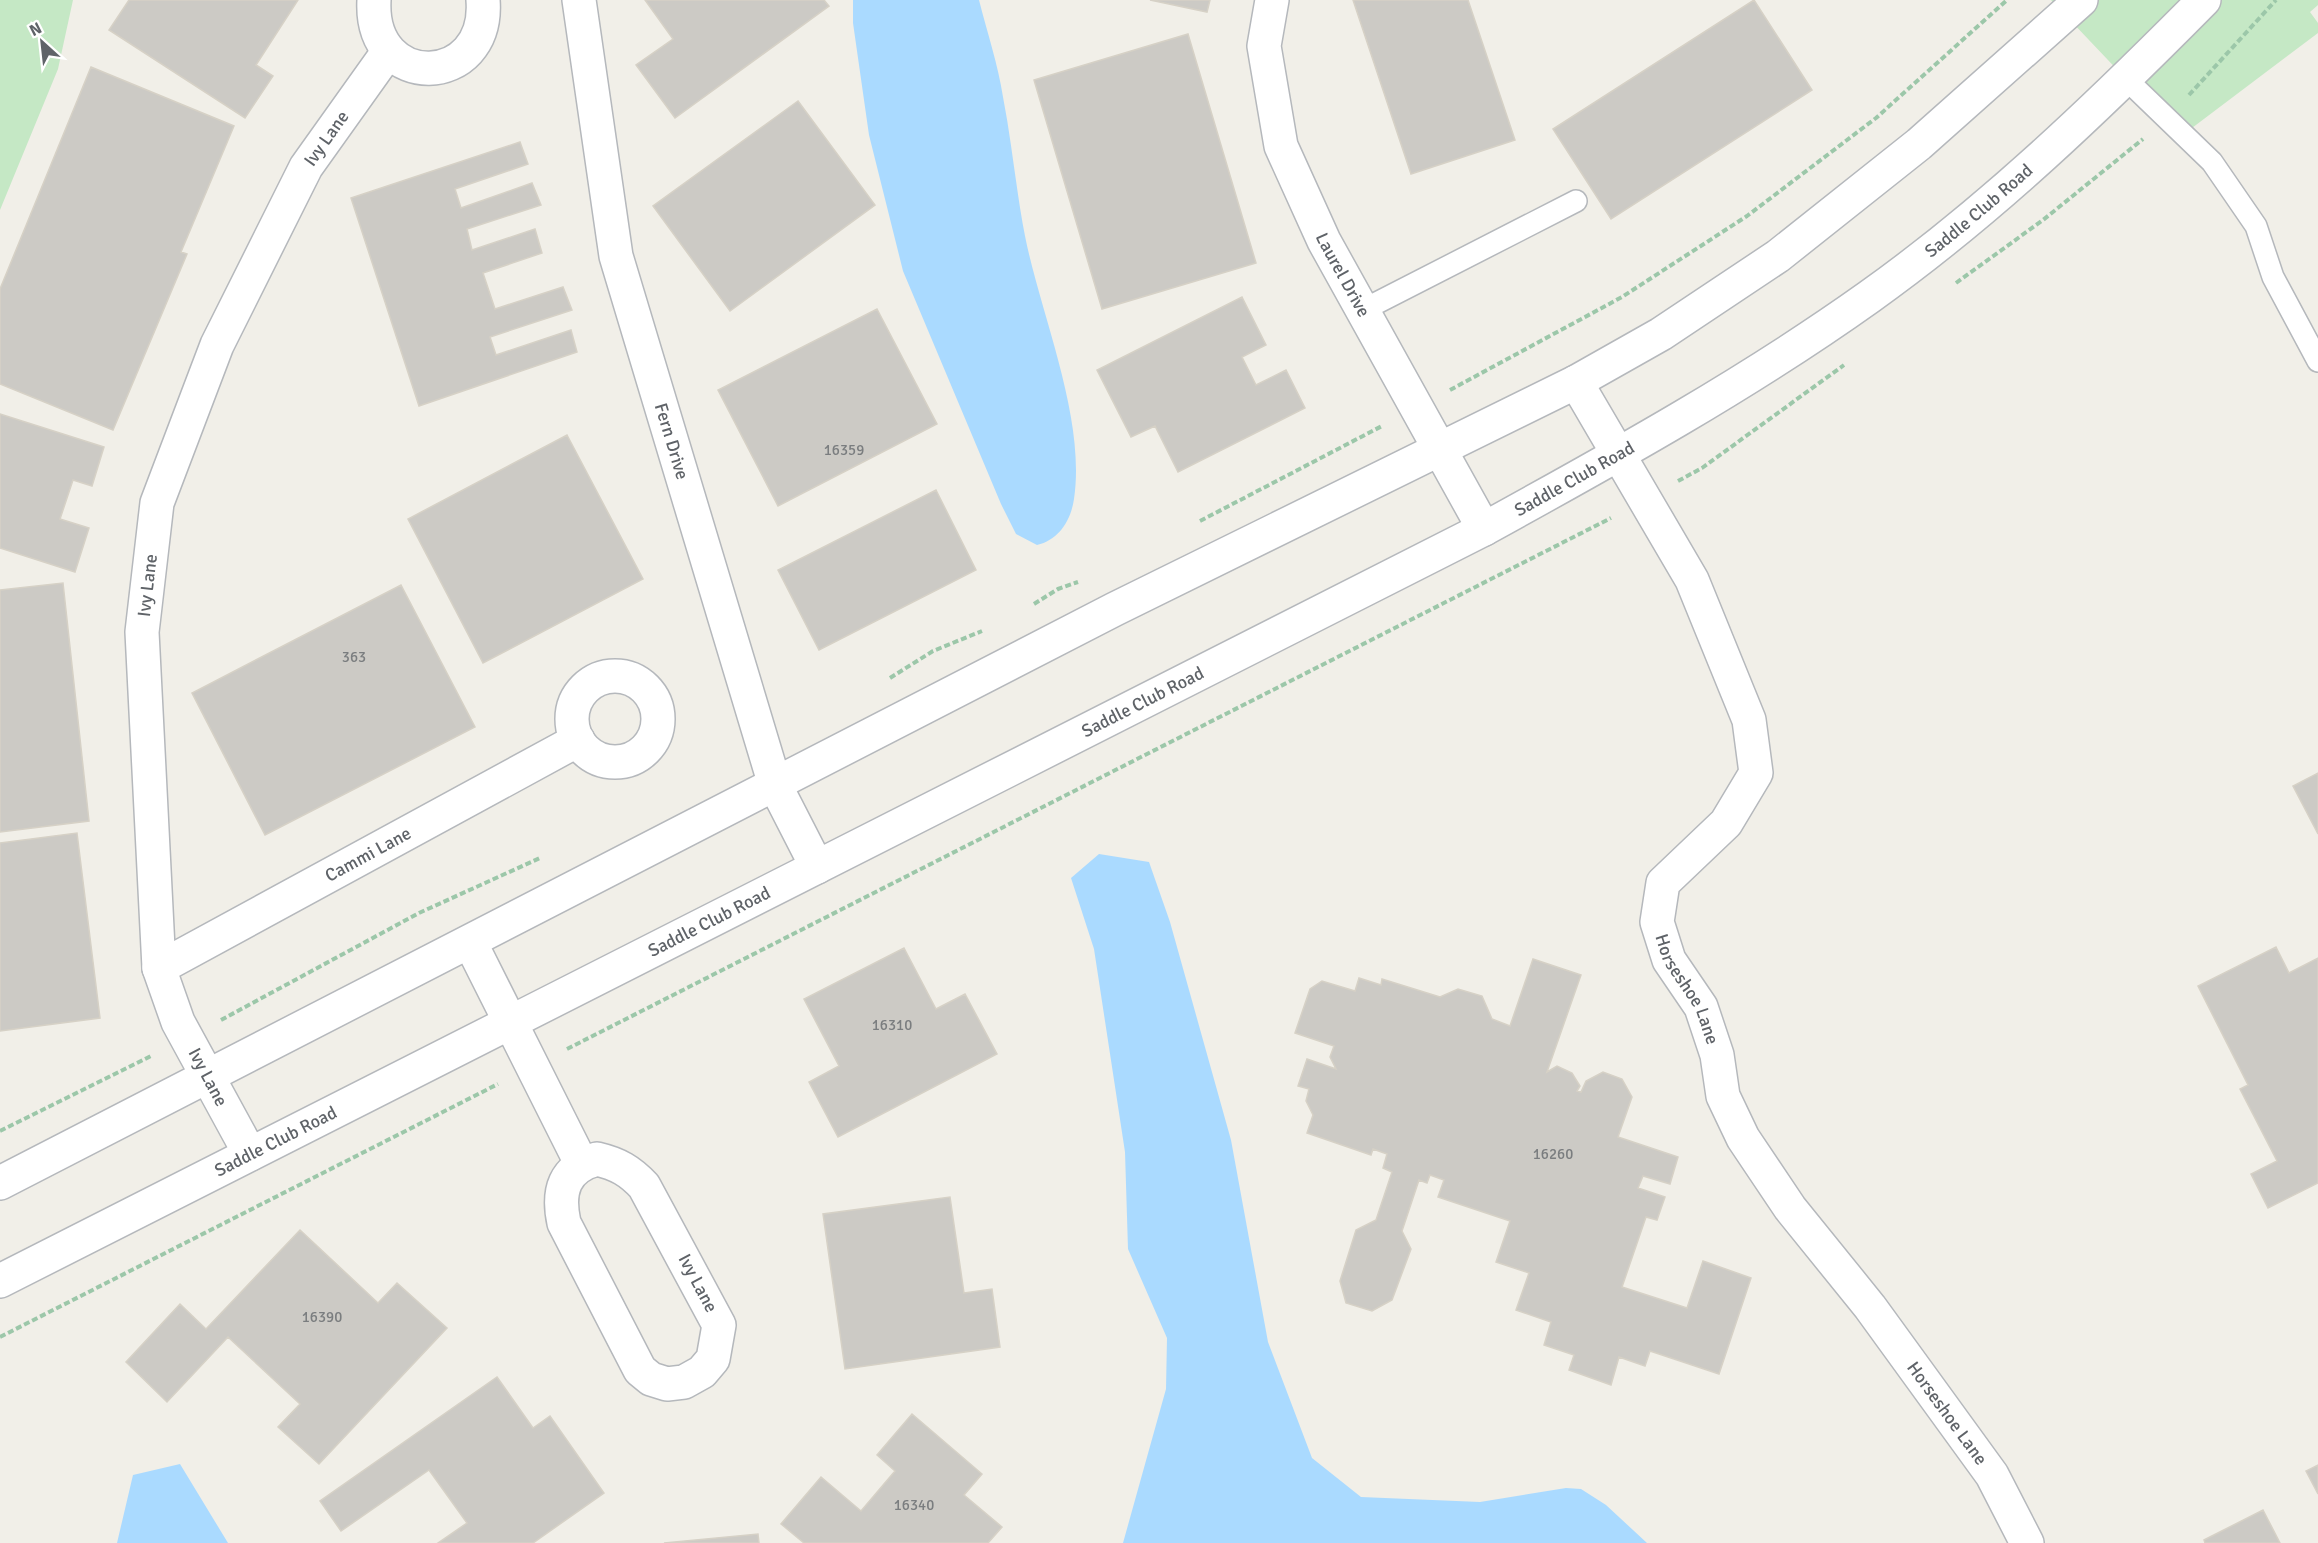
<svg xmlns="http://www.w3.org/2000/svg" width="2318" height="1543" font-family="Signika,sans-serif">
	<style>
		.green { fill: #c5e8c5 }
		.water { fill: #aadaff }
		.building { fill: #cccac5; stroke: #d6d1c6; stroke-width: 1.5 }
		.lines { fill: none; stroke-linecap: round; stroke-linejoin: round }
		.service-casing { stroke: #b5b8bc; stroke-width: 24 }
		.minor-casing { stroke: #b5b8bc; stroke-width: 36 }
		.tertiary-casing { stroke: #b5b8bc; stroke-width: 36 }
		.path { stroke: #9cc7a9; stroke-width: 4; stroke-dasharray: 6 3; stroke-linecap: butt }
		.service { stroke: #fff; stroke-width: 21 }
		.minor { stroke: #fff; stroke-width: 33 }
		.tertiary { stroke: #fff; stroke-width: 33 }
		.labels { text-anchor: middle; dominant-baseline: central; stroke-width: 4.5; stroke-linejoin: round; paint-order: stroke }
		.number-label { font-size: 15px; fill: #7a7d7f }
		.street-label { font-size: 18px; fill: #5f6368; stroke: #fff }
	</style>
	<rect width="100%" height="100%" fill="#f1efe8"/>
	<path class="green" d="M0 0H73L58 69 0 210Z
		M2051 0H2318V5L2310 12 2318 23V33L2184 134 2126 79Z"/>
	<path class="water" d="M853 0H979C987 32 998 64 1003 97 1012 143 1016 190 1025 236 1041 316 1086 418 1074 499 1071 520 1059 540 1037 545L1016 534 1001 504 903 271 869 135 853 23Z
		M1099 854 1149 862 1170 922 1231 1140 1268 1342 1312 1458 1361 1497 1480 1502 1566 1488 1581 1489 1606 1505 1647 1543H1123L1166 1389 1167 1338 1128 1249 1125 1152 1094 949 1071 878Z
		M180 1464 228 1543H117L133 1475Z"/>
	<path class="building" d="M129 0H298L256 65 273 76 245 118 109 30Z
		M645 0H824L829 6 675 118 636 65 673 39Z
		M1150 0H1210L1207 12Z
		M1353 0H1468L1515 140 1411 174Z
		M1754 0 1812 90 1611 219 1553 129Z
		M1188 34 1256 263 1102 309 1034 80Z
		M91 67 234 126 181 252 187 254 113 430 0 384V289Z
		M798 101 875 205 730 311 653 206Z
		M520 142 528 164 455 189 461 208 532 183 541 205 467 229 472 250 535 229 542 253 483 273 495 309 563 287 572 310 490 337 496 355 571 330 577 352 419 406 351 198Z
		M1242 297 1266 345 1242 357 1256 385 1286 370 1305 408 1178 472 1155 426 1131 437 1097 370Z
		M877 309 937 424 778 506 718 390Z
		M0 414 104 447 92 486 73 480 60 519 89 528 75 572 0 548Z
		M567 435 643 579 483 663 408 519Z
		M936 490 976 570 819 650 778 570Z
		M63 583 89 821 0 832V590Z
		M401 585 475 727 265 835 192 693Z
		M2318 773V834L2293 786Z
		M77 833 100 1018 0 1031V843Z
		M2276 947 2289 973 2318 958V1183L2268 1208 2251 1174 2277 1161 2240 1089 2248 1085 2198 986Z
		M904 948 936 1009 965 994 997 1054 838 1137 809 1082 839 1066 804 999Z
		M1533 959 1581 975 1547 1072 1557 1066 1572 1073 1580 1086 1577 1091 1581 1092 1586 1081 1603 1072 1622 1079 1632 1097 1618 1137 1678 1157 1670 1184 1643 1176 1638 1188 1665 1197 1657 1220 1646 1217 1622 1287 1687 1308 1703 1261 1751 1278 1719 1374 1650 1351 1645 1366 1619 1357 1611 1385 1569 1370 1574 1355 1544 1345 1551 1322 1516 1310 1529 1273 1496 1262 1510 1221 1438 1197 1444 1180 1430 1175 1427 1183 1419 1180 1402 1231 1411 1249 1392 1300 1372 1311 1346 1303 1340 1281 1356 1230 1376 1220 1392 1172 1383 1168 1387 1154 1373 1149 1371 1155 1307 1133 1313 1115 1306 1101 1309 1089 1298 1086 1307 1059 1336 1069 1330 1057 1334 1046 1295 1033 1310 989 1322 981 1355 991 1359 978 1381 985 1382 979 1440 997 1458 989 1482 996 1492 1019 1510 1026Z
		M950 1197 964 1293 992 1289 1000 1347 845 1369 823 1214Z
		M300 1230 378 1303 397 1283 447 1328 319 1464 278 1427 300 1404 228 1337 167 1402 126 1362 180 1304 206 1329Z
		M497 1377 533 1428 550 1416 604 1493 533 1543H438L467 1523 429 1470 341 1531 320 1501Z
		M912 1414 982 1474 964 1495 1002 1527 988 1543H804L781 1524 821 1477 861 1511 895 1471 877 1455Z
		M2318 1465V1494L2306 1471Z
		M2263 1510 2280 1543H2205L2204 1540Z
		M758 1534 759 1543H664Z"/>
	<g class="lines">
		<g class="service-casing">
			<path id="service" d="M2126 79 2212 162 2256 226 2273 277 2318 361
				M1363 310 1576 201"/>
		</g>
		<g class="minor-casing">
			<g id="minor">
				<path d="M374 0C369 93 490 89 483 0"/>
				<path id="s1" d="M579 0 616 256 775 785 817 867"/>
				<path id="s2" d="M1272 0 1264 46 1281 146 1324 241 1484 529"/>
				<path id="s3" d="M1576 382 1692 580 1749 720 1756 773 1726 823 1663 883 1657 922 1669 960 1701 1007 1717 1055 1723 1096 1743 1138 1790 1208 1870 1307 1992 1475 2027 1543"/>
				<circle cx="615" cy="719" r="43"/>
				<path d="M470 942 581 1163"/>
				<path id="s4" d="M159 968 578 740"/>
				<path id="s5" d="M250 1154 178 1022 159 968 142 632 157 503 217 345 306 167 388 52"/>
				<path d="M597 1159C618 1164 630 1171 644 1186L719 1325 713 1359 702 1372 684 1382 667 1384 651 1379 640 1370 564 1223C557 1191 564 1168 597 1159Z"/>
			</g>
		</g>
		<g class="tertiary-casing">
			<g id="tertiary">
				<path d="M0 1183 1115 609 1576 382 1661 334 1778 256 1919 144 2081 0"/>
				<path id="s6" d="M0 1281 1484 529C1615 457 1747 384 1869 297 1991 210 2099 106 2204 0"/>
			</g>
		</g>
		<path class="path" d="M2189 95 2276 0
			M1956 283 2043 220 2143 139
			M1450 390 1622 297 1747 216 1876 118 2007 0
			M1678 481 1702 468 1844 365
			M1200 521 1382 426
			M1034 604 1058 589 1078 582
			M890 678 933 651 982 631
			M221 1020 419 913 540 858
			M567 1049 1611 518
			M0 1131 153 1055
			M0 1337 498 1084"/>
		<use href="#service" class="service"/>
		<use href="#minor" class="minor"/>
		<use href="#tertiary" class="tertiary"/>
	</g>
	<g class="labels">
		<g class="number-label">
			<text x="844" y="450">16359</text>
			<text x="354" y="657">363</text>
			<text x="892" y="1025">16310</text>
			<text x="1553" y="1154">16260</text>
			<text x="322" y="1317">16390</text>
			<text x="914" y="1505">16340</text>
		</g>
		<g class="street-label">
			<text stroke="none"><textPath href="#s5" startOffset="1077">Ivy Lane</textPath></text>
			<text stroke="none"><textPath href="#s6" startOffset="2253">Saddle Club Road</textPath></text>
			<text stroke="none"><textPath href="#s2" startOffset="291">Laurel Drive</textPath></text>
			<text stroke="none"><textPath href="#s1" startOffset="452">Fern Drive</textPath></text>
			<text stroke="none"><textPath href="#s6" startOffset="1767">Saddle Club Road</textPath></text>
			<text stroke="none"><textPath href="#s5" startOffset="591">Ivy Lane</textPath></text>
			<text stroke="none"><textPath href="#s6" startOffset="1281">Saddle Club Road</textPath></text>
			<text stroke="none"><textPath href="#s4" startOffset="238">Cammi Lane</textPath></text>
			<text stroke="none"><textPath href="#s6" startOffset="795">Saddle Club Road</textPath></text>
			<text stroke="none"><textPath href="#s3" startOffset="693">Horseshoe Lane</textPath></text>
			<text transform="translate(208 1077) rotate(62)">Ivy Lane</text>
			<text stroke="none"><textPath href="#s6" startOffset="309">Saddle Club Road</textPath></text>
			<text transform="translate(698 1283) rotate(62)">Ivy Lane</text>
			<text stroke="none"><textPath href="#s3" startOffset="1197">Horseshoe Lane</textPath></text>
		</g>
	</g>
	<g transform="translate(42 42) rotate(333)" stroke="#ffffff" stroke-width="4.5" paint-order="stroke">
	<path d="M0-4.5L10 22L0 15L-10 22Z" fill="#5f6368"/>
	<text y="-9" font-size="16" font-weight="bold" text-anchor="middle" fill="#5f6368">N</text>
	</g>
</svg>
